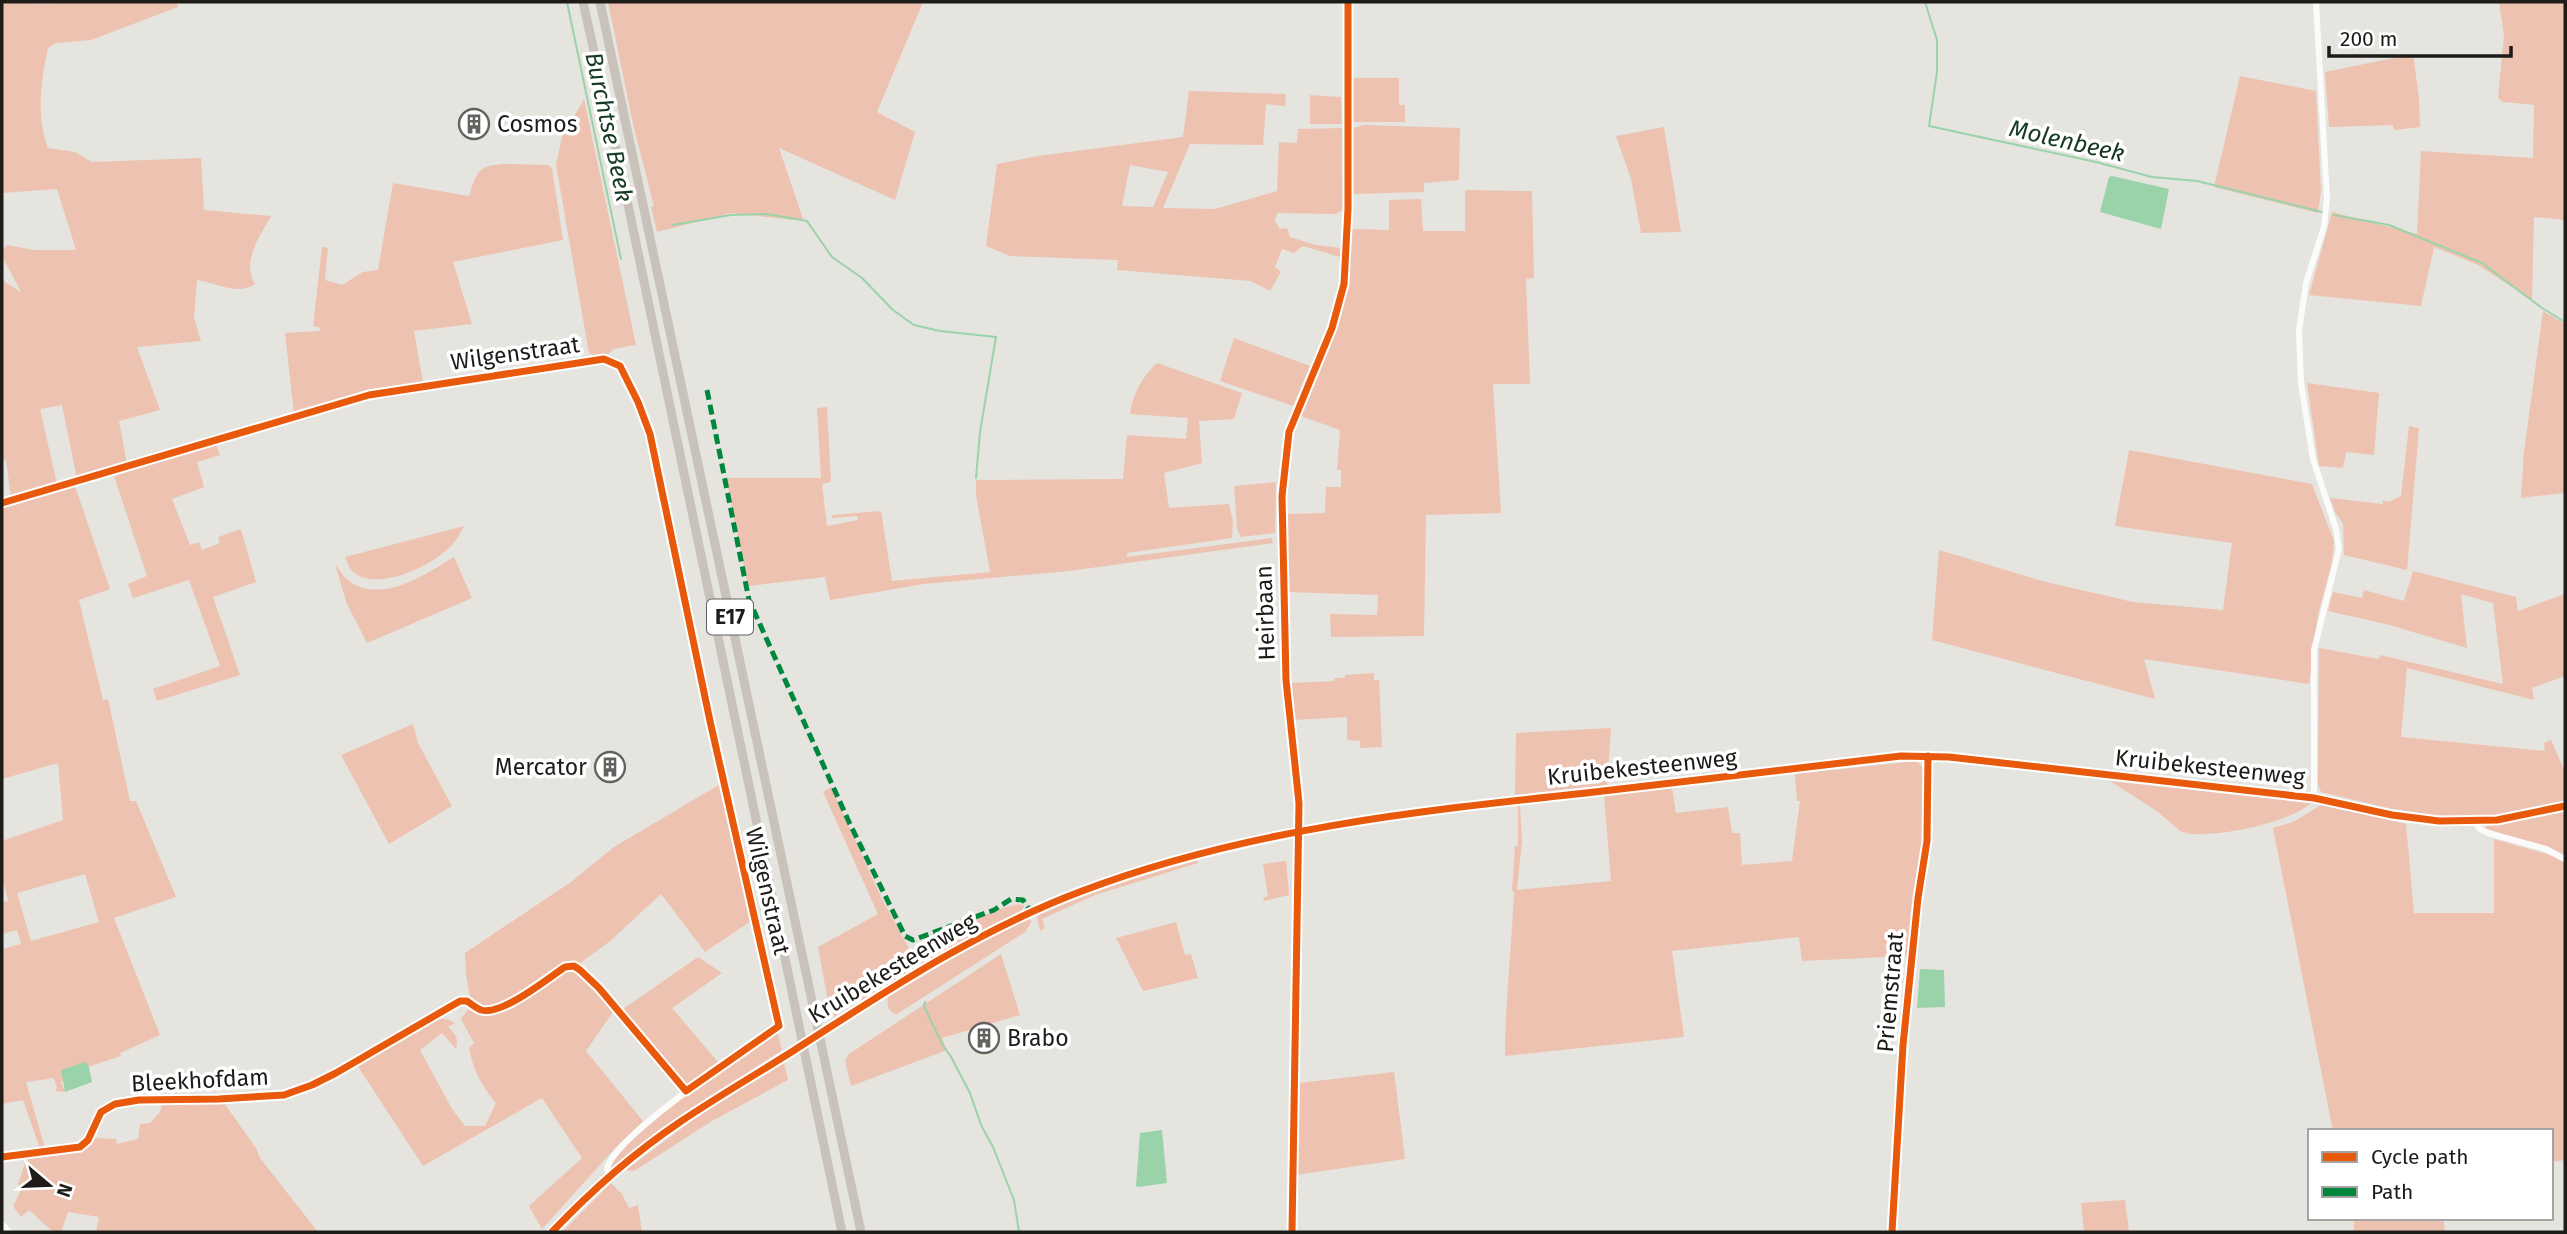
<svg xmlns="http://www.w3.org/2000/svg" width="2567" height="1234" font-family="'Fira Sans',sans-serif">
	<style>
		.green { fill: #eec2b0; fill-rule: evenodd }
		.water { fill: #9ad3aa }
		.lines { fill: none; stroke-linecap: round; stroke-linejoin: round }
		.stream { stroke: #9ad3aa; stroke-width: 2 }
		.minor { stroke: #fbfbfa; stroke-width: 6 }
		.highway { stroke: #c8c2ba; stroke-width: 9 }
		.quiet { stroke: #00873e; stroke-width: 5; stroke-dasharray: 10 5; stroke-linecap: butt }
		.cycleway-casing { stroke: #fff; stroke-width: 11 }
		.cycleway { stroke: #e8590c; stroke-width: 7 }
		.labels { text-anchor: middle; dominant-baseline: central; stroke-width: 7; stroke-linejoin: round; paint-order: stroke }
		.shield { fill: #fff; stroke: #61605e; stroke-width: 2 }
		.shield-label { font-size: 21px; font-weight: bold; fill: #1d1c19 }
		.poi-label { font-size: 23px; fill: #1d1c19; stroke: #fff; text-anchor: start }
		.street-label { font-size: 23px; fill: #1d1c19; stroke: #fff }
		.water-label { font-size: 24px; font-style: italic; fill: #163922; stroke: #fff }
	</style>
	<rect width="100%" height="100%" fill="#e5e4df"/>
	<path class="green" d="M2 2 54 4 55 2H177L178 7 91 40 56 43 48 48C41 79 36 117 48 148L75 152 92 162 201 158 204 210 271 216C260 236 241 262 255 284 239 296 216 283 197 280L194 318 201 341 137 347 160 410 119 421 127 464 77 479 62 405 40 409 57 484 11 498 6 460 2 461V276L5 282 21 292 2 256V250L7 245 34 250H76L57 189 2 193Z
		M608 2H923L877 112 915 132 895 200 779 148 803 219 794 220 731 213 657 232 651 207 654 206 633 124Z
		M2499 2H2565V220L2534 217 2532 300 2478 265 2434 247 2421 306 2309 295 2332 212 2417 234 2421 151 2533 158 2534 105 2503 102 2498 98 2504 36Z
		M2413 54 2419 98 2420 127 2394 130 2393 125 2329 127 2325 72Z
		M2240 76 2316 91 2321 191 2318 213 2214 187Z
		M1350 78H1399V105H1405V122H1350Z
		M1189 91 1286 94 1285 106 1266 104 1263 145 1190 144 1163 208 1215 209 1277 191 1279 142 1297 143 1298 129 1342 128 1343 210 1335 214 1277 213 1275 221 1280 229 1287 228 1290 237 1316 245 1341 248 1340 257 1303 246 1294 253 1282 249 1275 267 1281 272 1270 291 1251 281 1117 270 1118 260 1010 256 986 246 997 164 1038 156 1183 137ZM1130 165 1168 172 1153 207 1122 206Z
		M1310 95 1341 97 1342 124H1310Z
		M584 99 636 345 613 349C607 358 598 360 589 353L556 165 562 137Z
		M1364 125 1460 128 1459 180 1424 183V192L1352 194 1350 129Z
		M1664 127 1681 232 1641 233 1631 179 1616 136Z
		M503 164 549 165 552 169 563 240 453 262 472 324 414 331 423 382 363 394 294 414 285 333 319 331 321 328 313 326 322 247 328 248 325 280 342 285 363 272 378 270 393 183 469 196C477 172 477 166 503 164Z
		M1465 190 1532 191 1534 278 1526 279 1530 384H1493L1501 513 1426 515 1424 636 1331 637 1330 614 1377 615 1378 595 1288 592 1286 514 1325 513 1326 487H1341V470H1337L1340 430 1298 415C1319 371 1340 326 1348 278 1351 262 1350 245 1351 229L1389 230V200L1421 199 1423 231H1465Z
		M2543 311 2565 324V493L2521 498 2524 452Z
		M1234 338 1310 366 1293 406 1220 381Z
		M1157 363 1242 393 1234 419 1199 421 1202 463 1164 473 1169 508 1229 504 1233 521 1232 538 1127 553V557L1272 538 1273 543 1069 571 924 584 830 600 825 577 748 586 726 478H821L817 408 827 407 831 482 822 484 827 526 858 520 857 516 832 518V515L881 511 892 581 990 572 976 495V480L1123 479 1127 435 1186 439 1188 418 1130 414C1133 393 1142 377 1157 363Z
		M2307 383 2379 393 2374 455 2346 452 2343 468 2319 466Z
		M2409 426 2419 428 2407 570 2344 555 2343 523 2335 512 2330 498 2383 504V500L2389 502 2401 496Z
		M216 444 220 455 197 462 204 487 172 499 190 545 199 542 202 550 220 543 218 537 241 529 256 582 213 597 240 675 157 701 153 689 220 666 189 580 133 598 128 584 147 576 114 476Z
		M2129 450 2312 484 2334 541 2332 562 2318 615 2309 684 2144 659 2155 699 1932 640 1939 550 2042 581 2133 602 2223 610 2232 543 2115 526Z
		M1276 482 1275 533 1241 537 1237 529 1234 486Z
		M75 486 110 589 79 600 103 700 108 699 130 801H136L176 897 114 918 160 1035 120 1053 121 1056 88 1067V1064L61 1082 65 1092 55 1091 57 1088 54 1078 26 1082 45 1148 40 1149 23 1100 2 1104V949L21 944 17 930 2 934V902L8 901 2 875V841L63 820 58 763 2 779V507ZM85 874 99 922 31 941 17 893Z
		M464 526C460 533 457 539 452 545 434 565 376 594 352 571 349 568 347 561 345 557Z
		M454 557 472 598 367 643 347 604 335 564C339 569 343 577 349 581 381 605 426 574 454 557Z
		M2413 571 2516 597 2518 611 2565 594V676L2532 688 2534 700 2407 668 2401 737 2545 751 2544 743 2551 740 2565 772V801L2502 815 2448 817 2393 809 2321 792 2318 784 2319 648 2379 659 2380 655 2503 684 2493 603 2461 594 2467 648 2386 624 2328 611 2333 592 2362 598 2364 590 2404 601Z
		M1374 673V680H1379L1382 747 1360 748V741L1347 740V717L1294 720 1291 683 1334 681 1335 678H1345V675Z
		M413 724 418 743 452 806 389 844 341 755Z
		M1611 728 1607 785 1515 795 1516 733Z
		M1917 761 1923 768V845L1914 890 1908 956 1802 961 1799 937 1672 951 1684 1037 1505 1056C1505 1001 1512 946 1514 891H1512L1515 846H1518V805H1520L1522 841 1517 890 1611 881 1604 795 1672 788 1676 813 1728 807 1732 833H1740L1742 865 1792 861 1800 801H1797L1795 774Z
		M2110 781 2312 803C2285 824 2224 836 2190 834L2180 831 2157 811Z
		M722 783 751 921 705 952 661 894 609 942 580 963 623 1009 698 957 722 973 672 1008 718 1062 687 1085 623 1009H615L586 1051 643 1121 616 1147 542 1229 529 1206 582 1158 542 1098 423 1166 357 1065 434 1019H447L455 1023 448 1027C457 1035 458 1038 456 1049L442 1033 420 1050 452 1109 465 1126H485L496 1103C482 1087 473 1069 469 1048L474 1043 461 1019 471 1005 466 974 465 953 571 882 614 847Z
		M831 787 881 897 910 950C929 941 1009 899 1024 905V907L1020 912 964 940 831 1018 818 947 878 914 823 792Z
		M2321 805 2406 824 2414 913H2494V839L2550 855 2565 863V1160L2551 1162V1131H2333L2273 828 2293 822Z
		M2565 811V857L2485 828 2487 825 2541 817Z
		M1197 860 1198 863 1095 895 1042 919 1045 928 1040 931 1037 917 1045 910 1124 881Z
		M1286 861 1289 895 1264 901 1263 898 1268 896 1263 864Z
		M1026 918 1032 921 1025 932 897 1014C888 1013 887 1004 888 997L978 943Z
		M1176 922 1185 955 1191 954 1198 978 1143 991 1116 938Z
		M1001 954 1020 1015 942 1038 947 1050 851 1086 845 1061 849 1054Z
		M773 1034H778L782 1050 677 1119 611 1168C618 1137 742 1056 773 1034Z
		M784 1063 788 1080 712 1121 634 1171 626 1170 706 1110Z
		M1394 1072 1405 1159 1295 1175 1299 1083Z
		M234 1094 235 1102 224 1103 256 1148 260 1158 318 1232H96L99 1217 68 1212 61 1232H53L29 1210 21 1217 13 1206 21 1190 18 1184 27 1157 78 1151 84 1149 92 1138 116 1139 117 1144 138 1139 140 1124 150 1123 160 1112 162 1102Z
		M611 1183 622 1194 629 1208 638 1205 642 1232H562Z
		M2125 1200 2129 1232H2084L2081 1203Z
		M2354 1218H2443L2445 1232H2354Z"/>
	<path class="water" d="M2112 176 2169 189 2161 229 2100 212 2109 177Z
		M1920 969 1944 970 1945 1007 1917 1008Z
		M85 1062 88 1064 92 1082 65 1092 61 1070Z
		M1162 1130 1167 1183 1138 1187 1136 1186 1140 1133Z"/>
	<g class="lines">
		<path class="stream" d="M567 2 621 259
			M1925 2 1937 40V72L1929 126 2096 162 2152 177 2197 181 2322 212
			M2334 215 2389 225 2482 263 2542 308 2565 322
			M672 225 731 215 767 214 807 221 832 257 862 278 893 310 914 325 940 331 996 337 980 432 976 478
			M925 1002 924 1006 943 1046 950 1055 970 1093 981 1125 993 1147 1014 1200 1019 1232"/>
		<path class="minor" d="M2 503 369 395 604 359 620 366 638 402 650 434 710 721 779 1026C747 1048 613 1137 607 1169L611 1177
			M2314 798V650L2339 549 2336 529 2313 459 2301 383 2299 331 2306 283 2324 227 2327 199 2316 2
			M2474 821 2480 829 2488 833 2546 849 2565 859
			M622 1013 686 1091
			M2 1157 80 1147C93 1136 94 1116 107 1108 127 1095 158 1100 181 1100 214 1100 251 1102 284 1095 326 1086 371 1053 408 1031
			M2 1224 9 1232
			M552 1232C590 1192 634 1153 680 1122 717 1097 755 1075 793 1051 886 991 978 930 1082 891 1243 830 1416 811 1586 793 1691 781 1796 769 1901 756L1949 757 2314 798 2392 815 2439 821 2497 820 2565 806
			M1292 1232 1299 803 1286 680 1282 496 1289 432 1332 328 1344 284 1348 209V2
			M1892 1232 1903 1045 1918 898 1927 841 1928 756"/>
		<path class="highway" d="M583 2 626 195 842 1232
			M600 2 861 1232"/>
		<path class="quiet" d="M707 390 749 600 849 822 905 936 913 940 994 910 1011 899 1023 900 1031 912"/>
		<g class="cycleway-casing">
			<path id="cycleway" d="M2 503 369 395 604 359 620 366 638 402 650 434 710 721 779 1026 686 1091 599 988 580 970 574 966 565 967C548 978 502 1016 481 1010 476 1008 471 1004 467 1001H460L336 1073 312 1085 284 1095 219 1099 139 1100 115 1104 101 1112 88 1140 80 1147 2 1157
				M552 1232C590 1192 634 1153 680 1122 717 1097 755 1075 793 1051 886 991 978 930 1082 891 1243 830 1416 811 1586 793 1691 781 1796 769 1901 756L1949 757 2314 798 2392 815 2439 821 2497 820 2565 806
				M1292 1232 1299 803 1286 680 1282 496 1289 432 1332 328 1344 284 1348 209V2
				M1892 1232 1903 1045 1918 898 1927 841 1928 756"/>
		</g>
		<use href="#cycleway" class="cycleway"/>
	</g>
	<defs>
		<g id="building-ring" transform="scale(1.575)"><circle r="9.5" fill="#fff" stroke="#63625e" stroke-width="1.5"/><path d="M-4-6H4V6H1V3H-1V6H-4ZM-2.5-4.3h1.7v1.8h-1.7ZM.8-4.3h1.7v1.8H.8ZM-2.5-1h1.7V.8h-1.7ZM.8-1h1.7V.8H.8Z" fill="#63625e"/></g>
	</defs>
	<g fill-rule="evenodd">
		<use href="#building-ring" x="474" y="124"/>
		<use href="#building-ring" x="610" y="767"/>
		<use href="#building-ring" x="984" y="1038"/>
	</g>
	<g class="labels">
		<rect class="shield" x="707" y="599.5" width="46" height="35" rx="5"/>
		<g class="shield-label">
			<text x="730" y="617">E17</text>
		</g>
		<g class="poi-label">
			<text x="497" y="124">Cosmos</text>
			<text x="587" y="767" text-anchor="end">Mercator</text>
			<text x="1007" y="1038">Brabo</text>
		</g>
		<g class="street-label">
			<text transform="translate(515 353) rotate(-8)">Wilgenstraat</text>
			<text transform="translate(1265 613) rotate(-92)">Heirbaan</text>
			<text transform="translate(1642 767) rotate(-6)">Kruibekesteenweg</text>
			<text transform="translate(2210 767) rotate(6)">Kruibekesteenweg</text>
			<text transform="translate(768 891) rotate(77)">Wilgenstraat</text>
			<text transform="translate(892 968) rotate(-31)">Kruibekesteenweg</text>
			<text transform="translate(1890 992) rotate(-85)">Priemstraat</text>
			<text transform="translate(200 1080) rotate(-3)">Bleekhofdam</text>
		</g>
		<g class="water-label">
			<text transform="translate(609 127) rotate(78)">Burchtse Beek</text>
			<text transform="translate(2067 141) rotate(13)">Molenbeek</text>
		</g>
	</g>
	<rect width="2567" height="1234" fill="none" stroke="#1d1c19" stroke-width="7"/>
	<rect x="2308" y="1129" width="245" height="91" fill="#ffffff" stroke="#a5a4a3" stroke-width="2"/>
	<rect x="2322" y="1152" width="35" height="10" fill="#e8590c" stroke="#a5a4a3" stroke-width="2"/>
	<text x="2371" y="1164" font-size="21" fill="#1d1c19">Cycle path</text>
	<rect x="2322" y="1187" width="35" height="10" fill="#00873e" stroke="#a5a4a3" stroke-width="2"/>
	<text x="2371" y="1199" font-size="21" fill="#1d1c19">Path</text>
	<g transform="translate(49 1185) rotate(109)" stroke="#ffffff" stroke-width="5" paint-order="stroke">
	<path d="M0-5L12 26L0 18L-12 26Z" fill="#1d1c19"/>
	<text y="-10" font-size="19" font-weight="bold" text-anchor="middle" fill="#1d1c19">N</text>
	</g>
	<path d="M2329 46v10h182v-10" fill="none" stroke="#1d1c19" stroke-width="3.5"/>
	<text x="2340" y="46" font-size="21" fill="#1d1c19" stroke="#ffffff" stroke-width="5" paint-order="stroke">200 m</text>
</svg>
